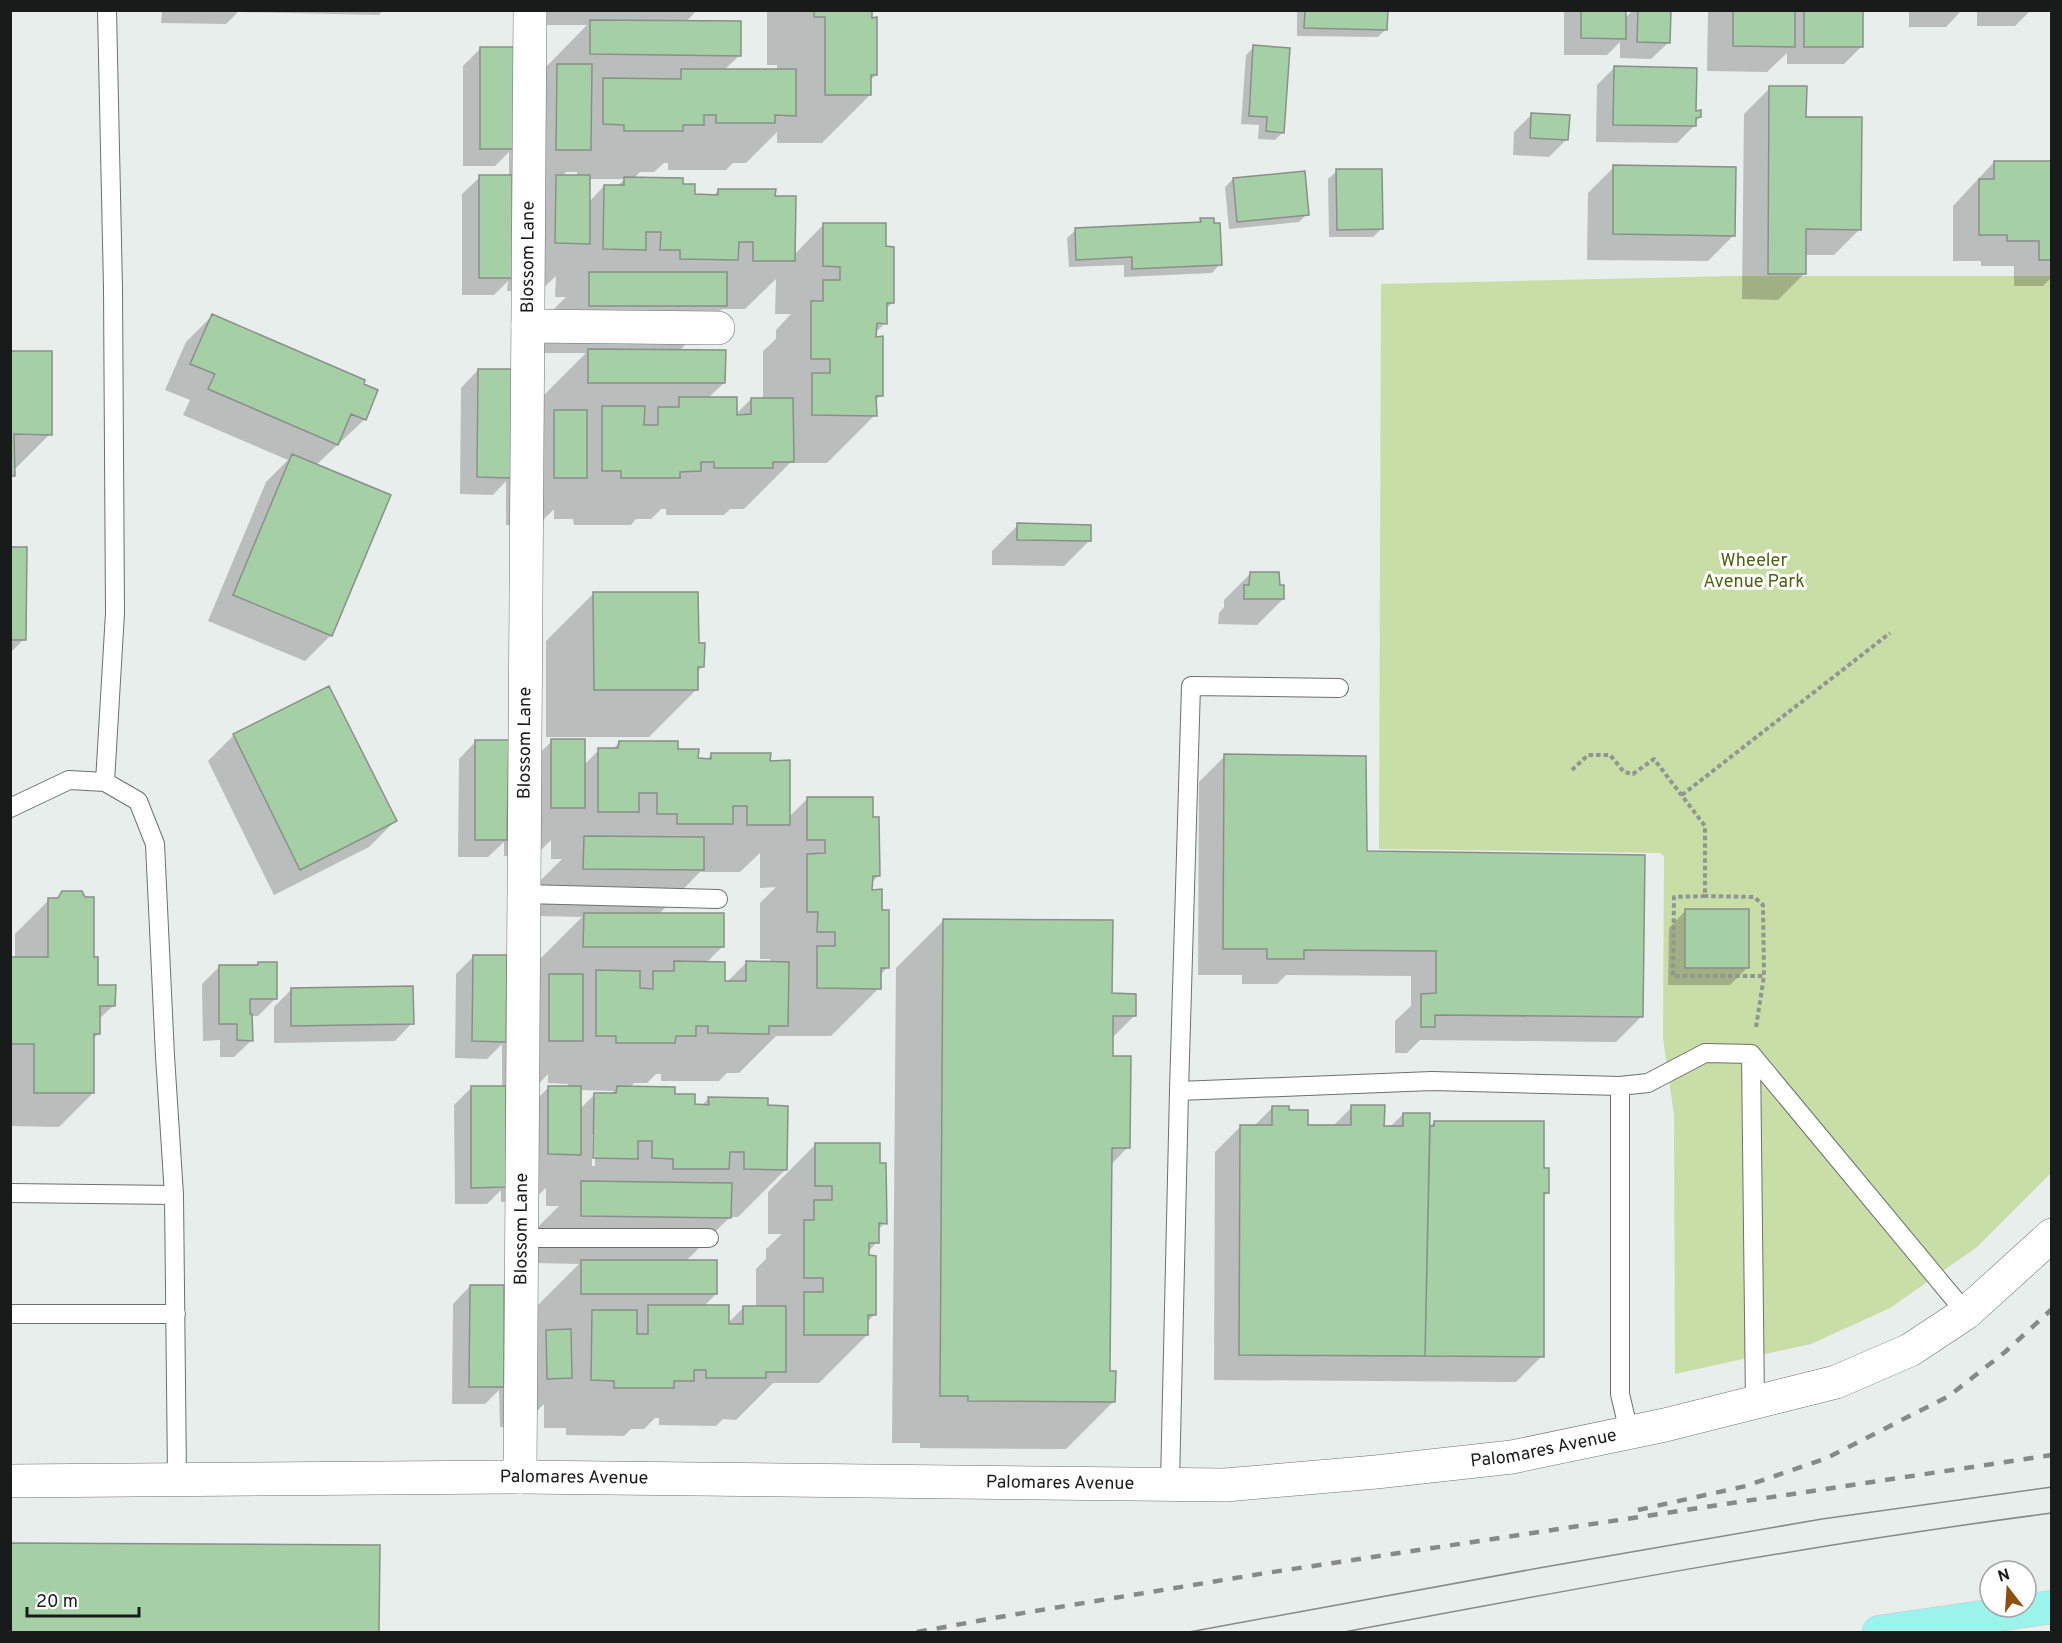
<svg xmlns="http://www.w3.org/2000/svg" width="2062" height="1643" font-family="Overpass,sans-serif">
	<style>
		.green { fill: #c9dda6 }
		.shadow { fill: #0003; fill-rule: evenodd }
		.building { fill: #a5d0a5; stroke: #8b8f8b; stroke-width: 1.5 }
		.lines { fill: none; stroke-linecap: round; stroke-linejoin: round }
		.service-casing { stroke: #6c716f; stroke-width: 20 }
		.minor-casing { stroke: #6c716f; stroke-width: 34 }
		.tertiary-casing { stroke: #6c716f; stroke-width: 34 }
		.primary-casing { stroke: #c8c8c8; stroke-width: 34 }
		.path { stroke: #919693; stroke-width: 4; stroke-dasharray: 4.5 3; stroke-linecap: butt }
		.service { stroke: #fff; stroke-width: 18 }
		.minor { stroke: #fff; stroke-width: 33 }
		.tertiary { stroke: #fff; stroke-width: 33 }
		.primary { stroke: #9af4eb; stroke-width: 33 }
		.tram { stroke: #868a88; stroke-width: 1.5 }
		.rail { stroke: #868a88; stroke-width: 4.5; stroke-dasharray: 10 10; stroke-linecap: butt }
		.labels { text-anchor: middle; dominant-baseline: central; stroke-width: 6; stroke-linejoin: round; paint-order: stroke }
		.street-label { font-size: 18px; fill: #191b1a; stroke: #fff }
		.park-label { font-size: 18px; fill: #4c6110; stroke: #fff }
	</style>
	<rect width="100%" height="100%" fill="#e8eeeb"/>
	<path class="green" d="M1733 276H2051V1173L1977 1247 1890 1308 1811 1344 1675 1374 1674 1115 1663 1038 1664 856 1660 853 1379 849 1381 284Z"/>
	<path class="shadow" d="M162 10H383L379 15 238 12 226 24 161 23Z
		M544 10H697L686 22 740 55 724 70H777V65H767V10H870L876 75 869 81 870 95 822 143H777V132L746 163H733L726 170H668V163H664L654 172H640L633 179 682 186 693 195 713 196 719 190 774 197 794 255 824 224 885 248 892 303 885 310V323L875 333 881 395 875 401V415L827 463H790L744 509H730L724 515H666V509H661L651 519H636L631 525H574L573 519H554V509L537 526 506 525V481L493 495 460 494 461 388 478 370 541 398 586 353H542V321L566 297H555L556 276 540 291H507L508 281 494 295H462V194L480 177H509V152L495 166H463V66L480 49 543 70 587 25H544ZM566 172H577V177H561ZM589 179H625L617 186H604L589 202ZM511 197H536L511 222ZM776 279 775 314H791L776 330V339L763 351V399H751L735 415 708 398 724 383 679 351 722 309H745Z
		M1297 10H1386V29L1378 37 1297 36Z
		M1564 10H1624V19L1633 10H1669V42L1651 59 1620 58V42L1607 55H1564Z
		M1708 10H1867L1862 12V46L1844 64H1787V53L1767 72 1707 71Z
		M1909 10H1962L1946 27H1909Z
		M1977 10H2031L2015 26H1977Z
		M1254 47 1283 132 1275 140 1258 139 1259 125 1241 124 1246 55Z
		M1614 68 1694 112 1700 117 1695 122V125L1677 143 1596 142 1597 85Z
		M1770 88 1805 119 1860 229 1834 255H1804V274L1778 300 1742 299 1744 114Z
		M1531 115 1567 139 1549 157 1513 155 1514 132Z
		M1994 162H2052V277L2043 286H2014V266H1981V261H1953V206Z
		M1614 167 1734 235 1708 261 1587 260 1588 193Z
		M1337 171 1382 228 1373 237H1329L1328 179Z
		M1233 179 1307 214 1299 222 1229 229 1225 187Z
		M1201 219 1220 264 1212 273 1124 277V265L1069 267 1067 238 1076 230 1196 224Z
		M212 316 365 419 315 466 331 635 305 661 208 621 266 482 288 460 183 415 190 400 165 390 186 342Z
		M10 352 50 434 16 468H13V475L10 478Z
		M1018 525 1090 540 1064 566 992 565V551Z
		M10 548 24 639 10 653Z
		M1250 574 1278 587 1283 599 1257 625 1218 624 1219 613 1224 607V600Z
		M594 593 697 645 703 666 697 672V689L649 737H546V641Z
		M234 735 395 821 369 847 274 895 208 761Z
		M476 741 506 786 552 741 584 765 599 750 613 749 619 743 676 750 697 760H706L712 754 769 762 788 818 808 798 878 876 871 883V891L880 912 887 968 879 976V988L831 1036H776L739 1073H727L719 1081H661V1074H656L647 1083H634L629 1088 673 1095 693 1106H701L709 1098 766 1107 786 1169 738 1217H730L686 1261 716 1294 703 1307 728 1323 744 1307 756 1308V1269L766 1259V1249L782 1234H768V1192L816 1144 878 1165 885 1223 877 1231V1242L867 1253 874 1315 867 1322V1335L819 1383H773L736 1420 723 1419 716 1426 659 1425V1418H655L644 1429H631L624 1436 566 1435V1428H544V1404L522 1426 500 1427 499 1390 485 1404H452L453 1304 470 1286 502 1376 537 1342 533 1310 579 1264 534 1263V1231L559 1206H546V1188L531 1202H501V1190L487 1204H455L454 1105 472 1087H502V1044L487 1059 455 1058 456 974 473 957 505 1020 536 989V963L582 917 536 916V885L562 859H551V840L535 856H504V842L488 857H458L459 759ZM760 853V888L776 887 760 903V959H770V963H746L727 982H723L706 963 722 947 658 915 700 872H740ZM548 1074V1083L568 1084V1087H549L504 1132V1089H534ZM580 1090 614 1091 610 1095H594L580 1109ZM592 1134H595V1166H592Z
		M1225 756 1365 853 1642 1016 1616 1042 1420 1040 1407 1053H1395V1021L1411 1006V976L1286 975 1277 984H1242V975H1198L1199 782Z
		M62 893 93 958 97 986 114 1005 98 1020V1034L92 1040 93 1093 59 1127 10 1126V958H15V934L49 900 56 899Z
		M1686 910 1747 968 1730 985H1668L1669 928Z
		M944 920 1111 995 1134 1016 1111 1039V1057L1128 1147 1111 1165 1109 1372 1114 1401 1066 1449 920 1448V1443H892L896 968Z
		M259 964 276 998 258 1016H251L252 1040 234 1057H220V1040L203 1041 202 984 220 966H257Z
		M291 990 412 1023 395 1041 274 1043V1007Z
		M1273 1107 1288 1111 1306 1126 1332 1127 1352 1107 1383 1128 1390 1127 1403 1114 1428 1128 1434 1122 1542 1170 1547 1193 1543 1197 1542 1356 1516 1382 1214 1380 1215 1152 1241 1126H1254Z
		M10 1545 378 1547V1632H10Z"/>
	<path class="building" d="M814 10H872V18L877 17V75H871V95H825V17H814Z
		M1305 10H1388L1387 30 1304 28Z
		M1581 10H1626V39L1581 38Z
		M1638 10H1671L1670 43 1637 42Z
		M1733 10H1795V47L1733 46Z
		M1804 10H1863V47H1804Z
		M590 20 741 21V56L590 54Z
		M1253 45 1290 48 1284 133 1266 131 1267 117 1249 116Z
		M480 47H514V149H480Z
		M557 64H592L591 150H556Z
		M1614 66 1697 68 1696 111 1701 110V117L1696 118V126L1613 125Z
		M681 69H796V116L775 115V123H716V115H704V125H683V131H624V125L603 124V78L681 79Z
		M1769 86H1807L1806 117H1862L1861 230 1806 229V274H1768Z
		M1531 113 1570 115 1568 140 1530 138Z
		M1994 161H2052V260H2039V241H2007V235H1979V179H1994Z
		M1613 165 1736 167 1735 236 1613 234Z
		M1336 169H1382L1383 229 1337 230Z
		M1305 171 1309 215 1237 222 1233 178Z
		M479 175H512L513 278H479Z
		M556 175H590V244L555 243Z
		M624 177 683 178V184H695V194L718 195V189H776L775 196H796L795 261H753V242H739L738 260 680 259V250H660L661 232H646V250L603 249 604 185H624Z
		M1200 218H1214V223H1220L1222 265 1132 269V257L1076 260 1075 228 1201 222Z
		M823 223H886V246L894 247V303H887V324L877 323 876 337 883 336V396H876L877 416 812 415V373H830V359H811V301H823V280H840V267L823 266Z
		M589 272H727V306H589Z
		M212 314 365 380 364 384 378 390 366 420 351 414 338 445 208 389 215 374 190 364Z
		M588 349 726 350 725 383H588Z
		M10 351H52V435L14 434 15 476H10Z
		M478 369H512V478L477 477Z
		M679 397H737V415L751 414V398H793L794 462H773V468H714V462H701V471L680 472V478H621V471H602V406H645L644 425H658V407H679Z
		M554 410H587V478H554Z
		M292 454 391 495 332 636 233 595Z
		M1017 523 1091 525V541L1017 540Z
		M10 547H27L26 640H10Z
		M1250 572H1279L1280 585H1284V599H1244V585H1249Z
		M593 592H698L699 643H705L704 667H698V690H594Z
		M329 686 397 821 300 870 233 734Z
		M551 739H585V808H551Z
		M475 740H509L507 840H475Z
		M619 741H678V749H699L698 758 711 759V753H771L770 761 790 760V825H747V806H733V824H677V814H657V793H639V812H598V748H618Z
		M1224 754 1366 756 1367 851 1645 855 1643 1017 1435 1015V1027H1421V994L1436 993V951L1304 950V959H1267V949H1223Z
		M807 797H873V817H879L880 876H873L872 890 882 889V910H889V968H881V989L817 988V946H835V932H817L818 912H807V854L825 853V840H807Z
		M584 836 704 837V870L583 869Z
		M62 891H82L85 897H94V957H98V985H116L115 1006H100V1034H94V1093H34V1044H10V957H48V898H58Z
		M1685 909H1749V968H1685Z
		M584 913H724V947H583Z
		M943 919 1113 920 1112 993 1136 994V1016H1113V1056H1131L1130 1148H1112L1110 1371H1116L1115 1402 968 1401V1396H940Z
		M473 955H507L506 1042 472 1041Z
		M674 961 725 962V981H746V961L789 962 788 1026H769V1034L708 1033V1026H696V1036H676L675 1043H616V1036H596V970L640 971V988L653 989V971H674Z
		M258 962H277V999H250V1014H252L253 1041 237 1040V1024H219V965H258Z
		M549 974H583V1041H549Z
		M413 986 414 1024 291 1026V988Z
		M471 1086H506V1187L471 1188Z
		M548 1086H581V1155L548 1154Z
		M617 1086 675 1087V1094H695V1104L709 1105 708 1097 768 1098V1105L788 1106 787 1170 744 1169V1152H730L729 1169H673V1159L652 1158V1141H638V1159L593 1158 594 1093H616Z
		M1351 1105H1385L1384 1126H1403V1113H1430L1425 1356 1239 1355 1240 1125H1272V1106H1289V1110H1308V1125H1351Z
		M1434 1121H1544V1168H1549V1193H1544V1357L1425 1356 1430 1126H1434Z
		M815 1143H880V1163H886L887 1224 879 1223V1243H869V1255L876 1256V1315H868V1335H804V1292H823V1278H804V1220H814V1200H832V1186H815Z
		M581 1181 732 1183 731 1218 581 1216Z
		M581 1260H717V1294H581Z
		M470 1285H504V1387H469Z
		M648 1305H729V1324H743V1306H786V1372H766V1378H706V1370H694V1381H674V1388H614V1381L591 1380 592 1310H637V1334H648Z
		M571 1329 572 1378 547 1379 546 1330Z
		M10 1543 380 1545 379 1632H10Z"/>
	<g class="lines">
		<g class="service-casing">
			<path id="service" d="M105 782 115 613 113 288 107 10
				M10 808 69 780 105 782 138 801 155 844 165 1056 174 1195
				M524 894 718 899
				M1620 1086V1394L1629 1432
				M1179 1091 1191 686 1339 688
				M10 1193 174 1195 177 1478
				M522 1238H709
				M10 1314H176
				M1755 1404 1751 1054 1966 1313
				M1170 1483 1179 1091 1432 1081 1620 1086 1648 1083 1705 1053 1751 1054"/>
		</g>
		<g class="minor-casing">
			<g id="minor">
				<path d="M528 326 718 328"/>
				<path id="s1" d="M520 1477 530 10"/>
			</g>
		</g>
		<g class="tertiary-casing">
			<g id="tertiary">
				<path id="s2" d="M10 1481 520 1477 1225 1485 1376 1472 1512 1457 1665 1425 1836 1382 1910 1350 1966 1313 2052 1235"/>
			</g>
		</g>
		<g class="primary-casing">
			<path id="primary" d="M1879 1632 2052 1607"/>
		</g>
		<path class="path" d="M1572 770 1588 755H1610L1624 772 1633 774 1654 759 1705 826V896L1674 897 1673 976H1764L1763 905 1754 897 1705 896
			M1682 795 1890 633
			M1756 1027 1764 976"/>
		<use href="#service" class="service"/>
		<use href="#minor" class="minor"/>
		<use href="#tertiary" class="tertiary"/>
		<use href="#primary" class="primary"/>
		<path class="tram" d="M1189 1632 1539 1568 1822 1519 2052 1487
			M1344 1632C1579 1588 1814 1544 2052 1513"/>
		<path class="rail" d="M1638 1510 1746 1486 1827 1458 1949 1396 2005 1352 2052 1309
			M917 1632 1011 1615 1266 1573 2052 1455"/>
	</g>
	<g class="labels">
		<g class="street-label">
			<text stroke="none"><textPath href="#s1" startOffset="1220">Blossom Lane</textPath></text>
			<text stroke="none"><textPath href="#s1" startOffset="734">Blossom Lane</textPath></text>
			<text stroke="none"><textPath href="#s1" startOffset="248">Blossom Lane</textPath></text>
			<text stroke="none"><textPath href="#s2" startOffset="1536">Palomares Avenue</textPath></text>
			<text stroke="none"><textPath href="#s2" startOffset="564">Palomares Avenue</textPath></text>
			<text stroke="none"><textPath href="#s2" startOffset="1050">Palomares Avenue</textPath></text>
		</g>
		<g class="park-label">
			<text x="1754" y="561">Wheeler<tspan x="1754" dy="21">Avenue Park</tspan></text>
		</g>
	</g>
	<rect width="2062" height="1643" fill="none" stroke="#191b1a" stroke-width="24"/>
	<g transform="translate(2008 1589) rotate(343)"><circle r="28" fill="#ffffff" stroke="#a3a4a3" stroke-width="1.5"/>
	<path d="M0-4.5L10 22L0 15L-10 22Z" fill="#8c510d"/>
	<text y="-9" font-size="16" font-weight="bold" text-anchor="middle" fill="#191b1a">N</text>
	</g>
	<path d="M27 1607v9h112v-9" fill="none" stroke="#191b1a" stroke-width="3"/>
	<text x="36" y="1607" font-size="18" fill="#191b1a" stroke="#ffffff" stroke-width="4.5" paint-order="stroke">20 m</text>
</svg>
